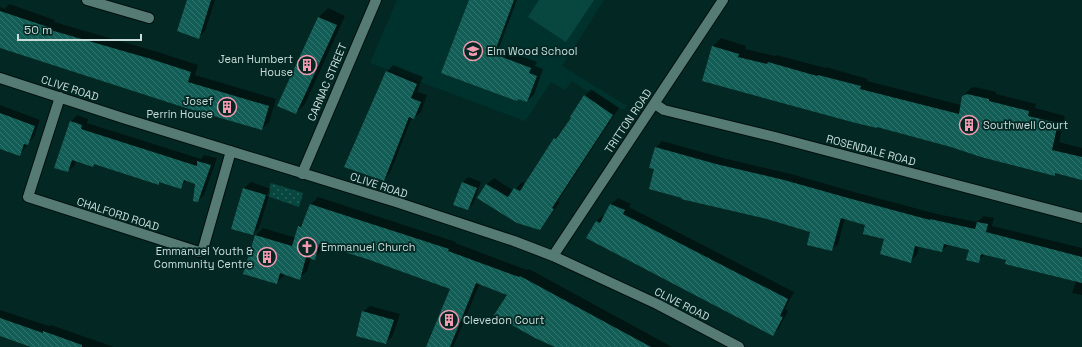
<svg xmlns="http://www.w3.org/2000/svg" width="1082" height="347" font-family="'Space Grotesk',sans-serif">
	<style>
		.built { fill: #00322d }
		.garden { fill: url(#garden-dots) }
		.pitch { fill: #084740 }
		.shadow { fill: #0007 }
		.building { fill: url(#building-back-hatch) }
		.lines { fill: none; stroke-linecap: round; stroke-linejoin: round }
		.minor-casing { stroke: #000f0d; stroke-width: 12 }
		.minor { stroke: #567a74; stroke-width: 10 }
		.labels { text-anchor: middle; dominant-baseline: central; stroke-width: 3.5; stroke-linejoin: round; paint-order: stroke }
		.poi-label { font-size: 11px; fill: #cadcd9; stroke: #032824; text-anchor: start }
		.street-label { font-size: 11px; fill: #cadcd9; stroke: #032824 }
	</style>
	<defs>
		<pattern id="garden-dots" width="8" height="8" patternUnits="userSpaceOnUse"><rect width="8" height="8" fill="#084740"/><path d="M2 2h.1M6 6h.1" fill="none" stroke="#2b615b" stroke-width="1.8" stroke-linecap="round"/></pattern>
		<pattern id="building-back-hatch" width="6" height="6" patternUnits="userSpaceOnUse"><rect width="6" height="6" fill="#125d55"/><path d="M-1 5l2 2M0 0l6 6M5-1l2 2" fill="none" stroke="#33746d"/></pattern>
	</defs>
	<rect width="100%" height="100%" fill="#032824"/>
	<path class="built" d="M397 0H604L562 66 627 106 623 110 592 91 590 93 572 81 565 90 551 82 525 121 370 63Z"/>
	<path class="garden" d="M271 183 303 193 299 207 267 196Z"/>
	<path class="pitch" d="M539 0H594L566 42 528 17Z"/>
	<path class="shadow" d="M188 0H215L205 31 199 37Z
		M470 0H517L499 48 537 62 535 66 543 69 534 95 527 101 442 72Z
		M9 4 55 20 54 22 158 52 198 65 195 75 276 99 269 122 262 129 0 48V7L5 9Z
		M328 8 345 16 305 104 296 113 279 105 319 17Z
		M721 38 746 46 745 49 775 56 776 55 826 68V67L868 79 867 81 961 105 963 96 971 88 975 87 996 92V94L1036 104 1035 108 1065 116 1059 142 1082 148V178L1057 172 1054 175 951 146 703 81 713 46Z
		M393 65 423 77 417 92 427 95 421 112 414 118 412 117 390 173 384 180 387 72Z
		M591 89 619 108 558 201 560 202 546 222 540 229 479 198 487 184 494 178 514 191 522 182 526 184 555 139 572 118 585 96Z
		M0 105 40 120 34 137 19 155 0 143Z
		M77 115 88 119 87 123 201 159 204 155 217 158 204 195 198 201 196 183 187 180 180 188 161 181 158 184 95 163 92 166 76 160 75 165 68 171 71 122Z
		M662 141 723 158 791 174 854 192 937 214 977 222 984 216 994 218 992 226 1082 248V295L1072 293 1076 281 985 254 978 262 970 249 948 245 942 251 919 246 917 255 910 261 885 238 866 225 845 218 838 244 831 250 811 231 650 167 656 147Z
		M468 177 481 182 473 204 468 209 463 182Z
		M251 182 271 189 259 228 253 234 244 188Z
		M318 197 456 242 455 243 527 270 529 269 672 347H557L509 294 480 283 453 347H427L451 289 368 258 324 244 322 251 314 258H311L307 271 299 278 285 274 277 283 244 273 256 235 263 228 296 238 299 227 304 221 311 204Z
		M618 198 631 204 629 207 794 292 785 309 788 311 779 328 773 335 596 222 603 215 605 216 611 204Z
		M370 306 400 314 392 337 385 343 363 312Z
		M0 310 49 326 51 325 114 347H34L0 335Z"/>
	<path class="building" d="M187 0H211L199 39 177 31Z
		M469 0H514L494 54 531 68 529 73 537 76 527 102 518 99 517 101 441 73Z
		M0 11 48 27 47 29 151 59 191 72 188 82 269 106 262 130 186 108 0 48Z
		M318 17 337 25 296 114 277 106Z
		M712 46 739 54 738 57 767 64 768 62 817 76 818 75 861 86 860 89 959 114 962 96 967 94 989 99V101L1029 111 1028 116 1058 123 1052 150 1082 157V180L1055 173V176L981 157 951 147 877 127V128L852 122 702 81Z
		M386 71 417 84 411 98 421 102 414 119 409 117 384 181 344 167Z
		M584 95 613 115 552 208 554 209 540 230 517 223 477 198 486 184 508 197 514 188 520 191 554 138 556 139 571 118 570 117Z
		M0 113 35 126 28 145 24 144 20 156 0 149Z
		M70 121 82 125 81 129 197 166V161L211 165 198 202 193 201 195 184 184 180 181 189 159 182V185L94 164 93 167 72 160 68 172 54 168Z
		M655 147 716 164 784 180 848 198 930 220V219L975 229 977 222 988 224 986 232 1082 257V283L1005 264 1006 260 981 254 979 263 966 260 969 250 944 244 942 252 915 246 911 263 880 254 884 239 863 234 865 225 841 218 832 251 807 245 810 232 767 219 681 199 682 198 649 189 654 169 649 168Z
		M462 182 477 188 468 210 453 205Z
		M243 188 266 195 253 235 231 229Z
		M310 204 449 249 448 251 519 277 520 276 651 347H555L535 338 494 315 507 295 476 283 450 347H426L450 289 367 259 319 244 315 260 306 257 300 280 280 273 277 284 243 274 255 235 292 246 298 226 301 227Z
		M610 204 625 210 623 214 788 299 780 316 783 317 773 336 586 238 596 221 600 223Z
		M362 311 394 320 386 344 356 336Z
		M0 318 43 333V331L82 345V347H31L0 336Z"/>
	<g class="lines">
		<g class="minor-casing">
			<path id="minor" d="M87 0 149 18
				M0 78 126 119 396 202 514 241 553 256 657 304 739 347
				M60 97 28 197 199 252 203 249 231 151
				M655 104 664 110 775 137 1082 218
				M302 174 376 0
				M553 256 723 0"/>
		</g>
		<use href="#minor" class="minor"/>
	</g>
	<defs>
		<g id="school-ring" transform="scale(1)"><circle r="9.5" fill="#032824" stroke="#f29aaf" stroke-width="1.5"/><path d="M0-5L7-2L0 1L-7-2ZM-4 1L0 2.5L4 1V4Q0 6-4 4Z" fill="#f29aaf"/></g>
		<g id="building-ring" transform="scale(1)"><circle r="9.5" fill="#032824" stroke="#f29aaf" stroke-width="1.5"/><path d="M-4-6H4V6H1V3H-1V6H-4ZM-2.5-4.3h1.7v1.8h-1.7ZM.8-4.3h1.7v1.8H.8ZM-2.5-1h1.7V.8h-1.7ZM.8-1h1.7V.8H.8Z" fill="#f29aaf"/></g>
		<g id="church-ring" transform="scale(1)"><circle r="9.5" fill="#032824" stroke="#f29aaf" stroke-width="1.5"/><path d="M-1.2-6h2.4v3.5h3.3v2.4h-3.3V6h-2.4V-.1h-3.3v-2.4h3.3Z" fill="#f29aaf"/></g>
	</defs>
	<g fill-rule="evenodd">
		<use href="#school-ring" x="473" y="51"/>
		<use href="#building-ring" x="307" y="65"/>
		<use href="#building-ring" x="227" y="107"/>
		<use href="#building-ring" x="969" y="125"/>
		<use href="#church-ring" x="307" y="247"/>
		<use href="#building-ring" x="267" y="257"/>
		<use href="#building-ring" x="449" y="320"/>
	</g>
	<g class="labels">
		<g class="poi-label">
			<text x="487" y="51">Elm Wood School</text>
			<text x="293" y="59" text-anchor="end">Jean Humbert<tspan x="293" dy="13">House</tspan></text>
			<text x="213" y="101" text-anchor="end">Josef<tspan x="213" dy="13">Perrin House</tspan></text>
			<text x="983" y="125">Southwell Court</text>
			<text x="321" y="247">Emmanuel Church</text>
			<text x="253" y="251" text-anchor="end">Emmanuel Youth &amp;<tspan x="253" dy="13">Community Centre</tspan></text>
			<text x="463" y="320">Clevedon Court</text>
		</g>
		<g class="street-label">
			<text transform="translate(327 82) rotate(-67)">CARNAC STREET</text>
			<text transform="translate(70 88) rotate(18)">CLIVE ROAD</text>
			<text transform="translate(628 121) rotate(-56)">TRITTON ROAD</text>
			<text transform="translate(871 150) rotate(15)">ROSENDALE ROAD</text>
			<text transform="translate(379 185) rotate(18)">CLIVE ROAD</text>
			<text transform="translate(118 214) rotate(18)">CHALFORD ROAD</text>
			<text transform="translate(682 304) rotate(27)">CLIVE ROAD</text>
		</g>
	</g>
	<path d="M18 34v6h123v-6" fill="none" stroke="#cadcd9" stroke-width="2"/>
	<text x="24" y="34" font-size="12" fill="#cadcd9" stroke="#032824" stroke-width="3" paint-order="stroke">50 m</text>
</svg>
